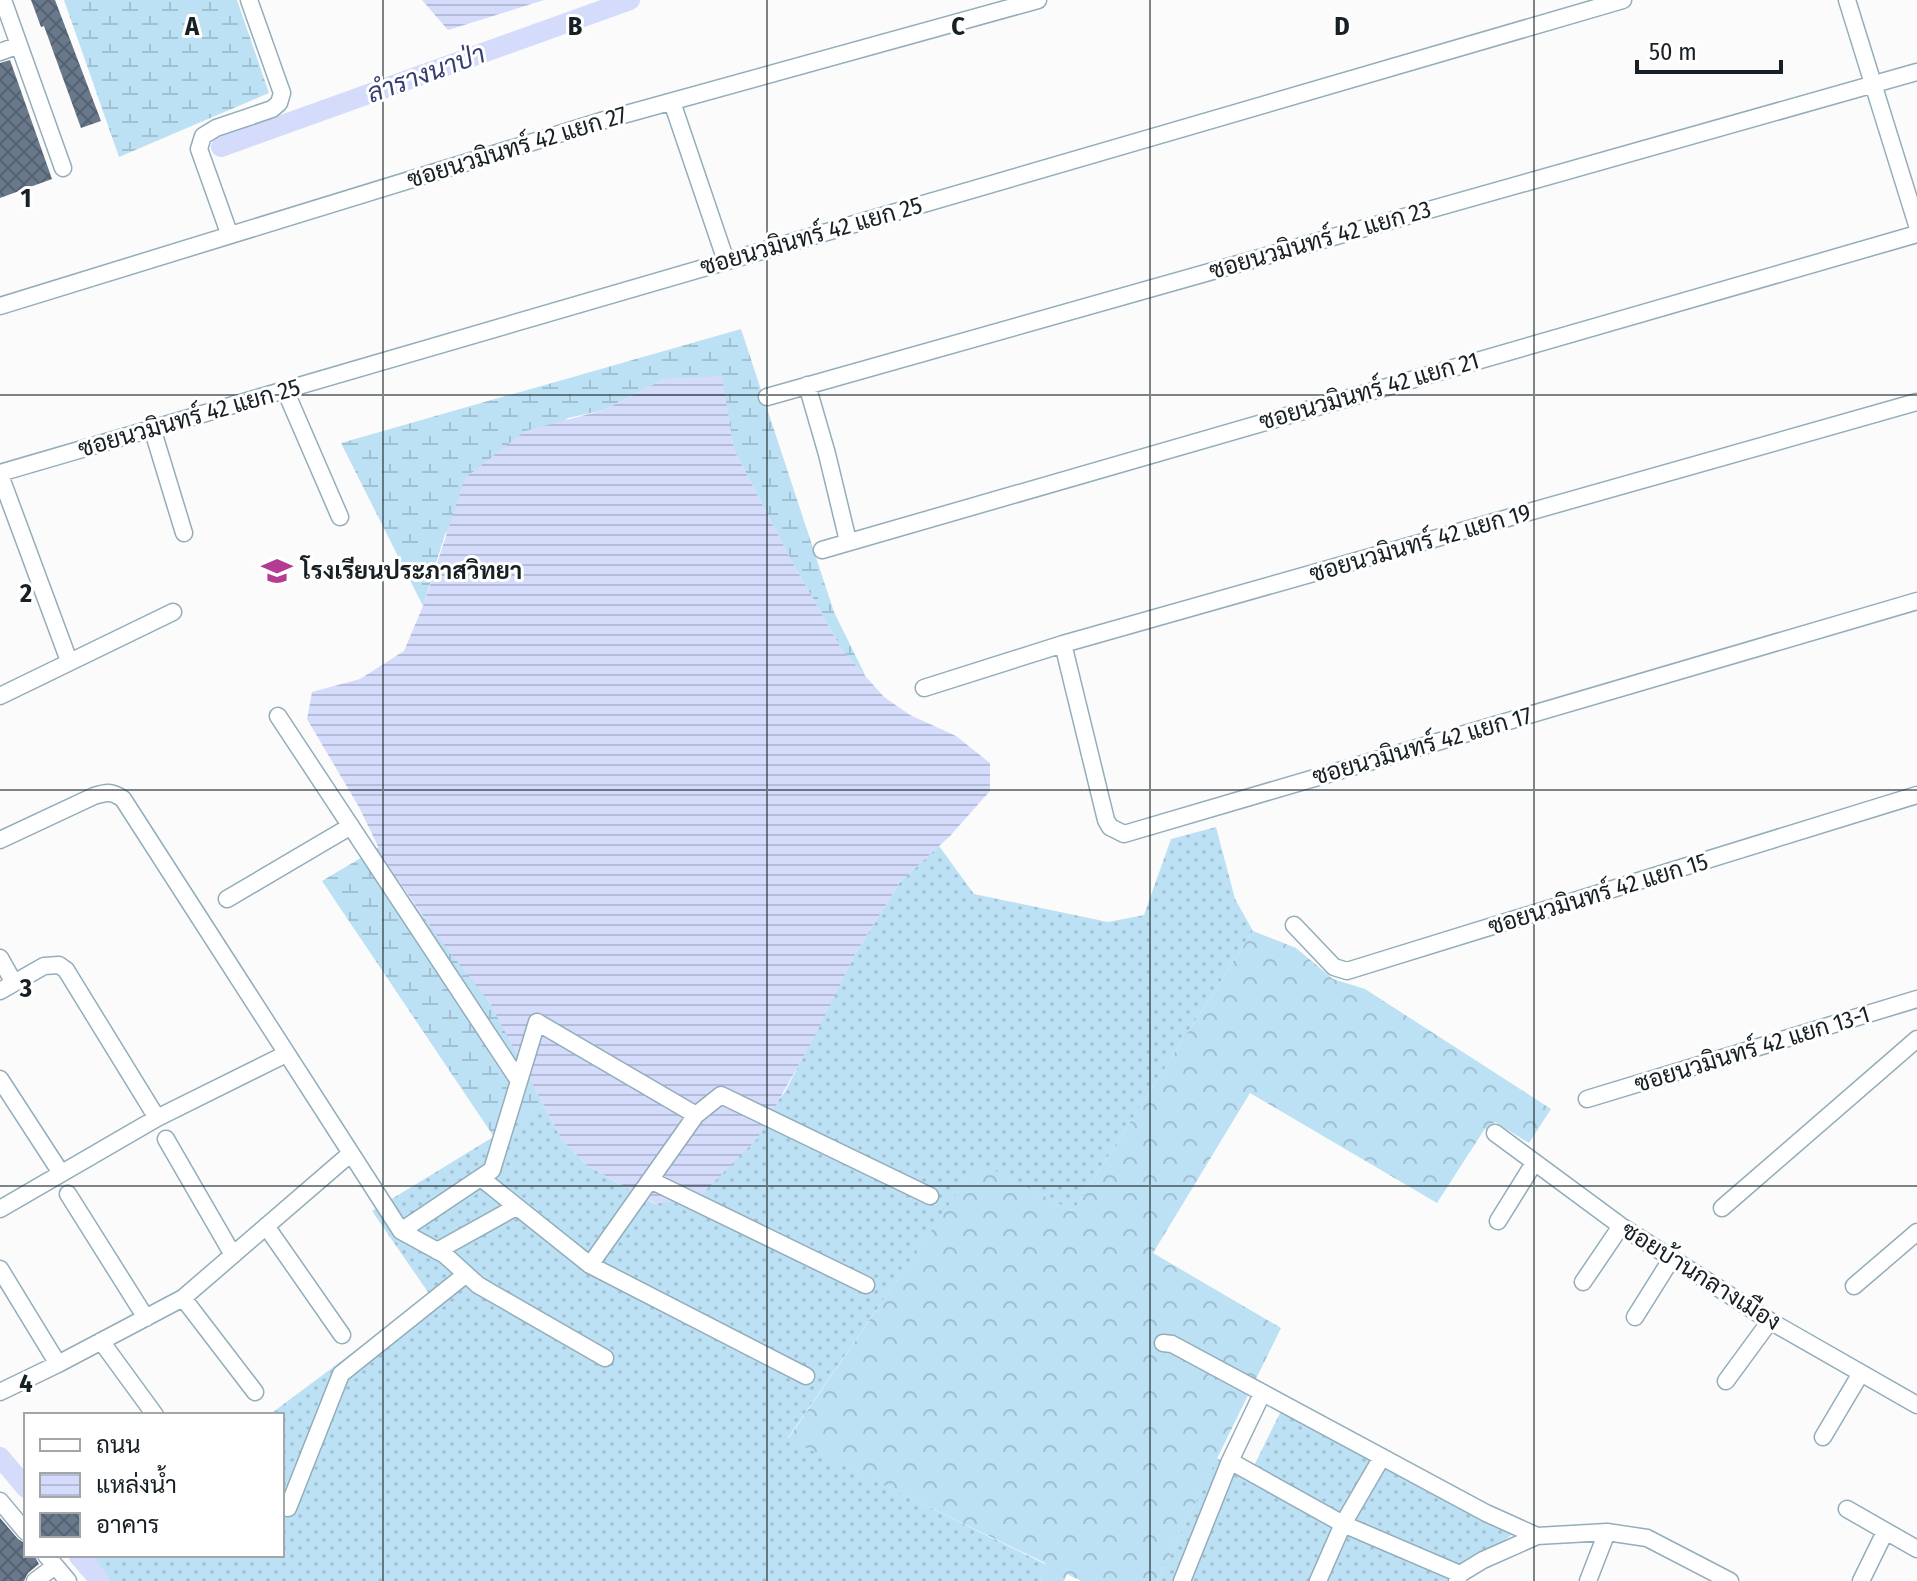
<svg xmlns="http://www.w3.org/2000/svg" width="1917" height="1581" font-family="'Fira Sans Condensed',Sarabun,sans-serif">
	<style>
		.grass { fill: url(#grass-dots) }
		.forest { fill: url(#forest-crowns) }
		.wetland { fill: url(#wetland-marsh) }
		.water { fill: url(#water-rules) }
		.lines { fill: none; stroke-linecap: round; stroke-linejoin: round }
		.canal { stroke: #d4dbfb; stroke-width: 20 }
		.building { fill: url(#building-cross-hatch) }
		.street-casing { stroke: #93adbb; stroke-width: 19 }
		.street { stroke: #fff; stroke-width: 16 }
		.grid { fill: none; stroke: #162025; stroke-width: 2; stroke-opacity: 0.55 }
		.labels { text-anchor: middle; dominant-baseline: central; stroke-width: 6; stroke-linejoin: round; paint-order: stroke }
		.street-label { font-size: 24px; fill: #162025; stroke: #fff }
		.poi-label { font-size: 24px; font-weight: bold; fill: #162025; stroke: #fff; text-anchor: start }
		.water-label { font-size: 26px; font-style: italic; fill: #373e71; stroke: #fff }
		.grid-label { font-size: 26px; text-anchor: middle; font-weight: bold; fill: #162025; stroke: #fff; stroke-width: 6; stroke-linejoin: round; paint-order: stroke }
	</style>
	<defs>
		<pattern id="grass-dots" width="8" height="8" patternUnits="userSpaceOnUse" patternTransform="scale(2)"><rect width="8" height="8" fill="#bce0f4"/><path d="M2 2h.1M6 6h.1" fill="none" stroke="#a1c0d1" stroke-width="1.8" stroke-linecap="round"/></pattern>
		<pattern id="forest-crowns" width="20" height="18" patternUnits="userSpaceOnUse" patternTransform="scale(2)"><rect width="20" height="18" fill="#bce0f4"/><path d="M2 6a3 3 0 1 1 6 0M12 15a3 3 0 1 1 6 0" fill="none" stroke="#a1c0d1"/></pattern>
		<pattern id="wetland-marsh" width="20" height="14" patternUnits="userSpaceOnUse" patternTransform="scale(2)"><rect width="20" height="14" fill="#bce0f4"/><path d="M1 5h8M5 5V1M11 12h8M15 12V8" fill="none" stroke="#a1c0d1"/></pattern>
		<pattern id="water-rules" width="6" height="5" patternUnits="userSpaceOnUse" patternTransform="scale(2)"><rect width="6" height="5" fill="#d4dbfb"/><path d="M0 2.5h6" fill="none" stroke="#b5bcd7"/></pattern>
		<pattern id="building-cross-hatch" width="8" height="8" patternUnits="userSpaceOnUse" patternTransform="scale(2)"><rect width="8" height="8" fill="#69788b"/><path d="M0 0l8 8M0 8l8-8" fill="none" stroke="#556271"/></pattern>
	</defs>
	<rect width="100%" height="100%" fill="#fbfbfb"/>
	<path class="grass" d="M1216 827 1235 899 1253 931 1073 1211 978 1163 788 1438 1045 1564 1040 1581H104L81 1555H282V1415H269L430 1295 372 1211 544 1106 562 1140 588 1166 655 1204 703 1193 785 1092 855 954 900 882 939 846 974 894 1108 922 1144 915 1171 839Z
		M1282 1409 1513 1534 1447 1581H1157L1217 1458 1248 1478Z"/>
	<path class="forest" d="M1253 931 1296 948 1333 979 1365 989 1551 1109 1529 1143 1495 1122 1484 1130 1437 1203 1250 1093 1153 1253 1281 1328 1157 1581H1081L1067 1574 1064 1581H1040L1045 1563 788 1439 978 1162 1073 1211Z"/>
	<path class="wetland" d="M64 0H237L269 93 119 157Z
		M741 329 834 612 866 677 842 650 790 558 734 450 721 377 664 379 604 410 568 418 445 534 423 606 341 443Z
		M379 847C407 905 454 950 489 1002 510 1034 526 1072 544 1106L494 1137 322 881Z"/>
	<path class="water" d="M422 0H544L448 30Z
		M722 376 734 450 790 558 842 650 884 697 910 715 956 736 990 763V791L950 836 900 882 855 954 817 1032 757 1139 703 1193 656 1204 588 1166 562 1140 490 1003 441 941 387 865 359 807 307 719 312 692 360 679 404 651 423 606 465 478 525 431 604 410 664 379Z"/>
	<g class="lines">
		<path class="canal" d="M221 147 630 0
			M0 1457 26 1488
			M78 1555 100 1581"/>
	</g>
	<path class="building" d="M31 0H55L101 121 81 128 44 26 41 27Z
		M10 60 52 179 0 198V63Z
		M0 1518 18 1539 26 1544V1555H34L39 1564 28 1573 24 1581H0Z"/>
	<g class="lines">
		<g class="street-casing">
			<path id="street" d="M3 0 63 168
				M1847 0 1917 225
				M0 52 19 45
				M672 102 726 261
				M229 233 199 149 203 136 216 128 272 109 279 103 282 93 249 0
				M0 306 601 121 1038 0
				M807 385 827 454 848 541
				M285 390 340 517
				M767 397 1917 72
				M152 428 184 533
				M0 473 1623 0
				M0 475 69 661
				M822 550 1917 234
				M1063 644 1106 820 1110 827 1124 834 1917 601
				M924 688 1063 644 1917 402
				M0 696 173 612
				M278 716 519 1081
				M0 840 94 796C106 792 112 791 123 799L401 1231 445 1255 478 1285 605 1358
				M227 899 351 826
				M1294 925 1334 967 1347 971 1917 795
				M0 958 14 983
				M0 991 44 966 59 965 66 970 157 1118
				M0 1079 61 1173
				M1587 1099 1917 999
				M1495 1133 1621 1226 1770 1321 1917 1405
				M166 1139 233 1255
				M481 1178 590 1265 806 1376
				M650 1180 866 1285
				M68 1194 146 1318
				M1722 1208 1917 1039
				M0 1209 157 1118 286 1054
				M1498 1221 1534 1163
				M266 1226 342 1335
				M401 1231 492 1170 537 1022 696 1115 721 1095 930 1196
				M437 1251 516 1207
				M590 1265 696 1115
				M0 1269 58 1364 183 1298 350 1154
				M1583 1282 1621 1226
				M1854 1286 1917 1232
				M183 1298 255 1392
				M1635 1317 1672 1258
				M101 1341 155 1415
				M1163 1343 1172 1344 1486 1513 1537 1536
				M1726 1381 1770 1321
				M0 1392 58 1364
				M1823 1437 1861 1373
				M1230 1461 1343 1524 1460 1574
				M0 1501 26 1532
				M288 1508 341 1374 465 1275
				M1847 1509 1917 1549
				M46 1555 68 1581
				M35 1581 55 1566
				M1182 1581 1230 1461 1262 1394
				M1318 1581 1343 1524 1382 1457
				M1457 1581 1460 1574 1483 1560 1537 1536 1607 1532 1647 1538 1730 1581
				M1588 1581 1607 1532
				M1861 1581 1885 1532"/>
		</g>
		<use href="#street" class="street"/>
	</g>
	<path class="grid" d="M383 0V1581M767 0V1581M1150 0V1581M1534 0V1581M0 395H1917M0 790H1917M0 1186H1917"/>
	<defs>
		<g id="school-bare" transform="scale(2.4)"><path d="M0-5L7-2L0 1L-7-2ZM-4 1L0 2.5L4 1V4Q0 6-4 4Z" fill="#b43c92" stroke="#fff" stroke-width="2.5" paint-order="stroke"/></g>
	</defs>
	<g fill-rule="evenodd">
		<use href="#school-bare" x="277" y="571"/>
	</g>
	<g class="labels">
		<g class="street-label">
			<text transform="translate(517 147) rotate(-17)">ซอยนวมินทร์ 42 แยก 27</text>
			<text transform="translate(811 236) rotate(-16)">ซอยนวมินทร์ 42 แยก 25</text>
			<text transform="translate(1320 240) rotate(-16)">ซอยนวมินทร์ 42 แยก 23</text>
			<text transform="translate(1369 391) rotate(-16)">ซอยนวมินทร์ 42 แยก 21</text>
			<text transform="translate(189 418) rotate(-16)">ซอยนวมินทร์ 42 แยก 25</text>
			<text transform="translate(1420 543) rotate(-16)">ซอยนวมินทร์ 42 แยก 19</text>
			<text transform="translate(1422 746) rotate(-16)">ซอยนวมินทร์ 42 แยก 17</text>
			<text transform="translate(1598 894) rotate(-17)">ซอยนวมินทร์ 42 แยก 15</text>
			<text transform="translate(1752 1049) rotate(-17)">ซอยนวมินทร์ 42 แยก 13-1</text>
			<text transform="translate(1701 1276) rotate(32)">ซอยบ้านกลางเมือง</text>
		</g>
		<g class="poi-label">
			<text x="301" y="571">โรงเรียนประภาสวิทยา</text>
		</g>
		<g class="water-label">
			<text transform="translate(426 74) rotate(-20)">ลำรางนาป่า</text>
		</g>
	</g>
	<g class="grid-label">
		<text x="192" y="35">A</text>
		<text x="575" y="35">B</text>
		<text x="958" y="35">C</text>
		<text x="1342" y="35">D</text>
		<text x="26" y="207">1</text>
		<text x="26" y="602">2</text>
		<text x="26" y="997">3</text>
		<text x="26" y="1392">4</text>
	</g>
	<rect x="24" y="1413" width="260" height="144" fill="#ffffff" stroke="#a2a6a8" stroke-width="2"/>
	<rect x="40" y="1439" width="40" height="12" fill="#ffffff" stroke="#a2a6a8" stroke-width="2"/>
	<text x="96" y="1453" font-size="24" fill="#162025">ถนน</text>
	<rect x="40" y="1473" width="40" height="24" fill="url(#water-rules)" stroke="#a2a6a8" stroke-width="2"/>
	<text x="96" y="1493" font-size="24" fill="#162025">แหล่งน้ำ</text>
	<rect x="40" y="1513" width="40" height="24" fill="url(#building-cross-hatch)" stroke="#a2a6a8" stroke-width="2"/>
	<text x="96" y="1533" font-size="24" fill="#162025">อาคาร</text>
	<path d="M1637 60v12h144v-12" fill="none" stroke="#162025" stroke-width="4"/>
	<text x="1649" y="60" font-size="24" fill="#162025" stroke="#ffffff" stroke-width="6" paint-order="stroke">50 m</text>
</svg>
